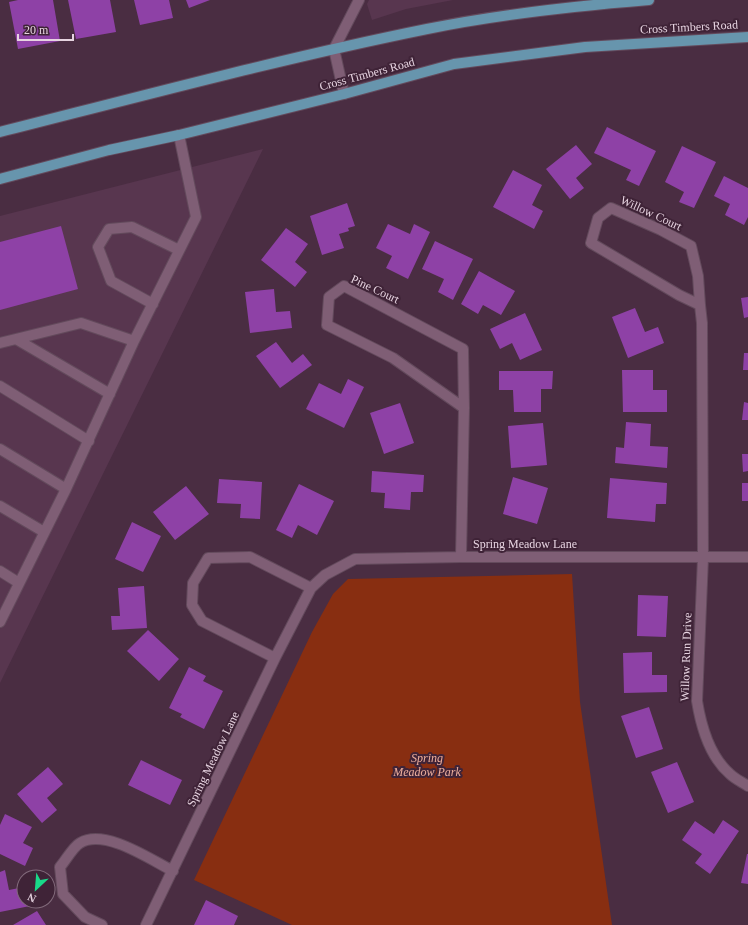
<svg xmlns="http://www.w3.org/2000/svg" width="748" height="925" font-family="Georgia,serif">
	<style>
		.built { fill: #58364f }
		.green { fill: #882e11 }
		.building { fill: #8e41a6 }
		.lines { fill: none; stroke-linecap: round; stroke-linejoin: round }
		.minor-casing { stroke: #634a5c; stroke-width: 12 }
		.major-casing { stroke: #634a5c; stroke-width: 12 }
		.minor { stroke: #7f5e75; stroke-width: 10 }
		.major { stroke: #6795ad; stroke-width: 10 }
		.labels { text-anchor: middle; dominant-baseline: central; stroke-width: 4; stroke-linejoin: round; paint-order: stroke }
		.street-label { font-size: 12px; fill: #e7d4e1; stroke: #3f2337 }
		.park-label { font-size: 12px; font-style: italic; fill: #efb09d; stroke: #3f2337 }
	</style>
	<rect width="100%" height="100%" fill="#4a2d42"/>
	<path class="built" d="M369 0H453L406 9 372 20 367 4Z
		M263 149 0 683V216Z"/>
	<path class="green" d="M572 574 580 702 612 925H292L194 880 312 632 333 594 348 579Z"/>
	<path class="building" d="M18 0H53L60 41 18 49 9 2Z
		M68 0H110L116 32 76 39Z
		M134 0H169L173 18 140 25Z
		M186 0H210L189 8Z
		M607 127 656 151 639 186 626 180 631 170 594 153Z
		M576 145 592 164 576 178 584 188 570 199 546 169Z
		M682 146 716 162 694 208 679 202 684 192 665 182Z
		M513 170 542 185 532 205 543 211 534 229 493 207Z
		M724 176 748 188V217L744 225 725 215 730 204 714 196Z
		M347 203 355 226 348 228 349 231 339 234 344 248 322 255 310 216Z
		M388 224 410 234 414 224 430 232 408 279 386 268 392 256 376 248Z
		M61 226 78 289 0 310V242Z
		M286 228 308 244 295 262 307 272 295 287 261 260Z
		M435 241 473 259 453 300 438 292 444 279 422 269Z
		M479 271 515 291 501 315 483 305 478 314 461 304Z
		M274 289 276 312 290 311 292 328 250 333 245 292Z
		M748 297V317L744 318 741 298Z
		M635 308 645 332 658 327 664 343 628 358 612 317Z
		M525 313 542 350 520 360 512 343 500 349 490 329Z
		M276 342 292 363 303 354 312 365 280 388 256 356Z
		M744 353H748V370H743Z
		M622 370H653V390H667V412H623Z
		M499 371H553L552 389H541V412H514L513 390H499Z
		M348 379 364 387 344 428 306 409 319 383 341 394Z
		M744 402 748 403V420H742Z
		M400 403 414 443 384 454 370 413Z
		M626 422 651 424 650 446 668 447 667 468 615 463 616 447 624 448Z
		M543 423 547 465 511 468 508 426Z
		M742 454H748V471L743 472Z
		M372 471 424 475 423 492H411L410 510 384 508 385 493 371 492Z
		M513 477 548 488 537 524 503 514Z
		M610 478 667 483 666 504H656L655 522 607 518Z
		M219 479 262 482 260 519 240 518 241 504 217 503Z
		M742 483H748V501H742Z
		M299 484 334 501 317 535 298 525 292 538 276 530Z
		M186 486 209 514 175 540 153 512Z
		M132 522 161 536 143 572 115 559Z
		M144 586 147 628 112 630 111 616H120L118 588Z
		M638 595 668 596 666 637 637 636Z
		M148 630 179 659 159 681 127 651Z
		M652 652V675H667V692L624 693 623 653Z
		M189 667 206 676 203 681 223 691 204 729 180 717 182 714 169 708Z
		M649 707 663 749 636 758 621 716Z
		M141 760 182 780 170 805 128 785Z
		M677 762 694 802 668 813 651 772Z
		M48 767 63 784 47 798 57 810 42 823 17 794Z
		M5 814 32 827 23 843 33 848 25 866 0 854V825Z
		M723 820 739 831 710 874 695 863 702 854 682 840 695 821 714 834Z
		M747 854H748V884L741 883Z
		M5 870 9 890 24 887V901H29L30 906 0 912V872Z
		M206 900 238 916 234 925H194Z
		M37 911 46 925H13Z"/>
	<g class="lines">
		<g class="minor-casing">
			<path id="minor" d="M344 94 334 49 359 0
				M611 208 661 230 691 246 698 276 700 305 679 295 591 243 598 218Z
				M153 304 111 281 98 247 109 229 132 227 179 250
				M700 305 702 323 703 558 697 701C701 726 709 756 730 774 735 779 742 782 748 786
				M16 339 110 394
				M0 343 81 323 134 341
				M0 386 89 441
				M0 449 66 489
				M0 506 44 532
				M461 557 464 408 463 349 344 286 329 297 327 325 393 358 464 408
				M0 571 19 583
				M0 622 66 489 134 341 196 217 179 135
				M275 658 202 621 192 605 193 583 208 558 250 557 311 588
				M102 925 85 917 63 894 60 867C66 860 73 847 80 843 105 828 151 860 173 871
				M146 925 275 658 311 588 325 575 355 559 461 557H748"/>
		</g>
		<g class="major-casing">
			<path id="major" d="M0 132C142 96 284 58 427 29 500 14 575 6 649 0
				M0 179 109 150 179 135 344 94 454 64 585 47 748 37"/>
		</g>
		<use href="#minor" class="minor"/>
		<use href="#major" class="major"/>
	</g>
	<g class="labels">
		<g class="street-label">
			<text transform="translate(689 27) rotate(-3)">Cross Timbers Road</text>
			<text transform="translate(367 74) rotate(-15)">Cross Timbers Road</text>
			<text transform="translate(651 213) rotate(25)">Willow Court</text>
			<text transform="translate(375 289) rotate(25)">Pine Court</text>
			<text x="525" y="544">Spring Meadow Lane</text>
			<text transform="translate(686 657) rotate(-88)">Willow Run Drive</text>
			<text transform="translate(213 759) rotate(-64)">Spring Meadow Lane</text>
		</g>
		<g class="park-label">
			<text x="427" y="758">Spring<tspan x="427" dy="14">Meadow Park</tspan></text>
		</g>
	</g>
	<g transform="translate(36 889) rotate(206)"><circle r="19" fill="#3f2337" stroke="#826a7b"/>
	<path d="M0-3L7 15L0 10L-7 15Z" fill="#19d989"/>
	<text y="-6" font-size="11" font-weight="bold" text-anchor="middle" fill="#e7d4e1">N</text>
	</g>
	<path d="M18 34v6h55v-6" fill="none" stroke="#e7d4e1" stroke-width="2"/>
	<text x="24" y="34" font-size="12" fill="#e7d4e1" stroke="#3f2337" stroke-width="3" paint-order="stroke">20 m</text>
</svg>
